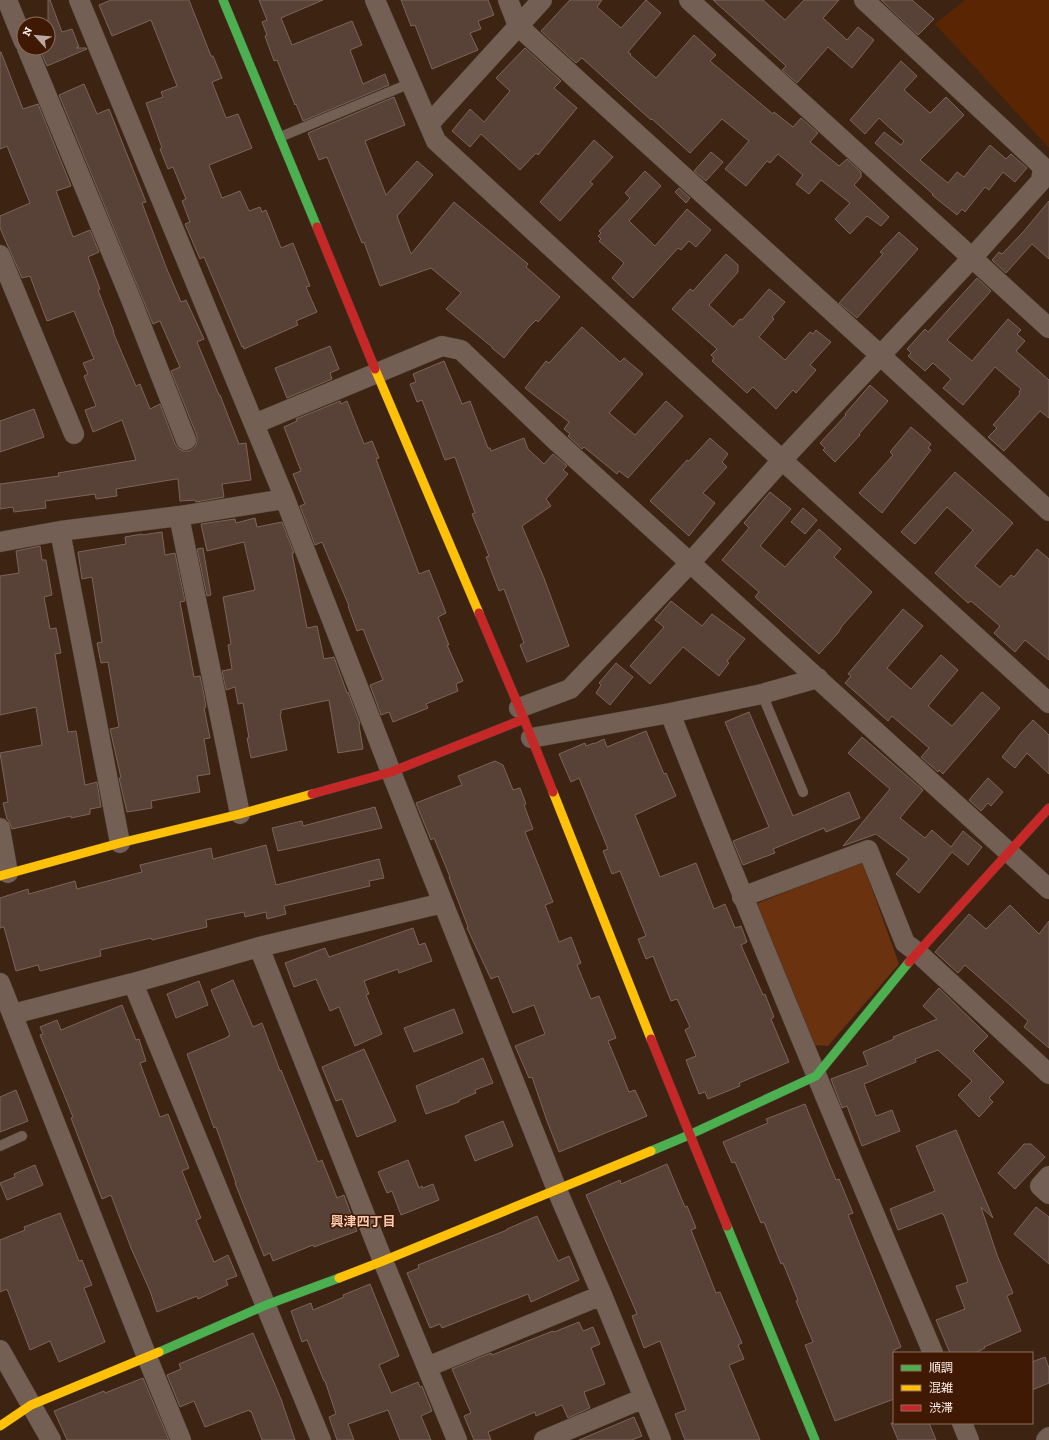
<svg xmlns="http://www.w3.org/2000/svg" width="1049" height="1440" font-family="'Zilla Slab','Noto Sans JP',serif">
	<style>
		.built { fill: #592502 }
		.green { fill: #6a320e }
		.building { fill: #584137; stroke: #7c645b }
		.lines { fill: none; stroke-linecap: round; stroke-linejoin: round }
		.lane-casing { stroke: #48382e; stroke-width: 11 }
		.street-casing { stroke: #48382e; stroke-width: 21 }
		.fast-casing { stroke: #48382e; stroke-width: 10 }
		.slow-casing { stroke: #48382e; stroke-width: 10 }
		.jam-casing { stroke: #48382e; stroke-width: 10 }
		.lane { stroke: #735f54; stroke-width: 10 }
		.street { stroke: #735f54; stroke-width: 20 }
		.fast { stroke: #4caf50; stroke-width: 9 }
		.slow { stroke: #ffc107; stroke-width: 9 }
		.jam { stroke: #c62828; stroke-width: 9 }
		.labels { text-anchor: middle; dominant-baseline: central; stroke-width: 3; stroke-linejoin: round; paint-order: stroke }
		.neighbourhood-label { font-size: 13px; font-weight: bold; fill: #fdcbb1; stroke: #3f1903 }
	</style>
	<rect width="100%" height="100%" fill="#3d2312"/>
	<path class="built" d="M965 0H1049V148L935 24Z"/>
	<path class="green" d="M862 861 899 964 828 1046 812 1045 756 904Z"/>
	<path class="building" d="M48 0H50L62 32 72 29 79 47 76 48H86L87 49 47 66 39 48H48Z
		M111 0H189L211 56H213L222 78 212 82 226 118 238 114 252 148 209 165 222 198 240 191 249 211 260 207 262 212 266 210 281 248 293 243 310 286 306 287 317 312 296 321 298 325 244 349 243 346 242 347 204 257 200 259 185 224 190 222 182 201 186 199 173 167 168 169 160 149 162 148 146 103 163 97 161 92 177 86 151 20 112 36 99 5Z
		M259 0H323L281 18 292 45 352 21 362 45 350 50 363 84 385 74 389 85 303 121 296 104 295 105 277 60 274 61 265 36 267 35 262 22 267 20Z
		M401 0H488L494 15 478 21 481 29 470 33 478 50 432 69 415 25 411 26Z
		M570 0H602L597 7 621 28 646 0 661 13 628 52 631 54 630 55 656 78 694 35 716 55 710 61 773 114 774 112 793 127 801 118 818 133 810 142 839 166 847 159 861 172V177L854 185 889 217 881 226 867 216 850 234 835 219 850 203 821 180 809 194 796 184 803 175 778 154 770 163 767 161 746 186 725 169 749 141 722 119 690 153 652 119 651 120 582 58 576 63 541 31Z
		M713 0H763L785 20 804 0H839L823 18 847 40 858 27 874 40 852 68 828 47 797 83 782 70 786 66Z
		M881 0H912L934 19 918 35Z
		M525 48 561 81 554 88 577 108 538 155 536 153 520 170 481 134 470 147 452 131 470 109 484 122 510 91 496 78Z
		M0 52H1L23 109 38 104 71 186 56 191 73 237 90 230 99 252 88 257 100 289 98 290 114 332H113L136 386 140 384 150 409 160 404 175 444 179 449 184 451H190L195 447 197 441V436L171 371 180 367 160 321 153 324 59 95 84 84 97 114 109 109 146 202 142 203 166 267 181 302 186 300 204 339 197 342 219 395H220L239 444 246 443 251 480 222 484 224 497 196 502 195 500 180 501 178 479H176L116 489 117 496 96 499 95 494 45 501 46 508 14 512 13 507 0 509V484L59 476 58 473 136 460 122 420 93 432 85 410 96 406 84 376 88 374 83 363 94 359 74 311 47 321 30 276 22 278 0 228V216L30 203 7 146 0 149Z
		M901 61 917 76 904 90 930 113 946 97 964 115 920 160 948 183 957 172 964 177 990 145 1006 159 1011 154 1027 168 1015 182 1003 172 989 190 985 187 965 212 962 209 957 215 932 195 933 194 875 143 884 132 901 145 904 141 879 118 865 134 850 120Z
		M394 97 405 125 365 141 386 195 417 161 433 175 397 216 411 254 454 202 528 264 526 267 560 297 538 322 536 320 529 327 504 358 492 348V347L446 309 461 293 431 268 380 286 364 242 362 243 327 157 319 160 308 133Z
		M594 140 613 157 590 182 593 184 560 221 540 202Z
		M711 152 723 162 706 181 694 171Z
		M645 171 661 186 629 221 655 246 687 209 711 230 696 247 689 241 681 250 678 248 633 298 612 278 624 263 599 241 601 239 598 236 601 233 599 231 630 198 625 193Z
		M679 188 690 198 686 203 675 192Z
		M1049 201V259L1032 244 1006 273 992 260 999 252 1002 254 1024 231Z
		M899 232 918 249 857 318 839 303 883 254 880 252Z
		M726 254 738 265V272L709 305 733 327 740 319 742 320 769 289 785 302 772 317 774 319 759 337 785 360 810 332 813 334 816 330 831 342 810 365 816 370 796 393 793 390 776 409 753 387 747 393 712 361 714 358 711 355 717 349 672 309 690 289 693 291Z
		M977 278 991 291 947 340 972 361 1008 319 1021 330 1017 334 1025 341 1016 351 1049 380V418L1040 411 1004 451 988 437 997 428 993 425 1020 394 1019 392 1021 389 995 367 963 405 943 388 951 379 933 363 925 371 908 356 911 353 907 349 925 329 928 332Z
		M582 327 620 362 624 358 643 374 609 413 635 435 666 401 683 416 628 478 619 471 617 474 584 447 582 449 568 436 570 434 564 429 569 422 525 388 546 361 549 363Z
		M330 346 339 369 330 373 332 379 287 398 275 368Z
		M444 361 462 404 470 401 488 448H490L491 451 524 438 528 449 544 464 553 454 567 466 563 470 568 474 546 499 551 506 522 526 544 578 569 646 527 662 520 645 524 643 504 589 499 591 486 557 489 556 472 514 475 513 455 457 445 460 422 400 417 402 410 384 416 382 413 374Z
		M870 385 888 401 859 434 860 435 835 462 823 450 825 448 820 443 846 415 845 414Z
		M340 401 341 404 347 401 364 444 372 441 379 458 376 459 419 574 429 570 446 613 438 617 449 645H447L463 681 456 684 458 691 426 704 428 708 393 722 389 712 381 715 370 685 383 680 363 629 357 631 348 606H349L322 542 315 545 300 506 305 504 293 474 301 471 284 427 297 421 296 419Z
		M34 409 44 437 0 452V421Z
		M911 427 931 444 928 448 931 450 882 513 859 493 893 455 890 452Z
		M710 438 728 454 722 462 727 467 703 493 715 503 689 536 650 501 687 460 689 461Z
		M955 472 1013 523 975 566 1000 587 1011 575 1014 577 1037 549 1049 559V660L1025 640 1015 652 994 633 1000 626 971 601 968 603 935 573 973 530 947 507 915 544 901 532Z
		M770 492 791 509 760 546 785 567 819 529 841 549 834 557 872 592 842 626 838 633 819 654 755 597 759 592 722 560 749 528 744 523Z
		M803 508 817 520 805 534 791 522Z
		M255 518 257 527 282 522 294 553H292L307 628 317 626 324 659 334 657 347 693 348 692 360 724 359 725 363 749 338 753 329 700 281 710V714H280L287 750 251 758 247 738H249L243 703 238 704 235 687 226 690 222 671 232 669 228 645 231 644 223 597 255 590 244 542 207 551 201 524 235 519 236 523Z
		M162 532 165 555 175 553 185 601 180 602 194 677 200 676 204 695 206 707 204 708 210 738 204 739 210 774 197 776 200 792 151 801 152 808 127 812 119 778H121L110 729 119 727 108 662 101 663 97 643 102 642 92 577 82 579 78 552 126 544 125 537 142 534V535Z
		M40 546 42 560H46L52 595 44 597 50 629 56 628 61 653 55 654 68 732 76 731 85 785 97 782 101 807 90 809V814L71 818V816L12 829 9 821 7 819 3 803 8 802 0 753 42 745 36 707 0 715V576L19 573 16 551Z
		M203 548 211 595 207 596 197 549Z
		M671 601 702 626 712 614 745 639 727 661 729 663 719 676 683 647 650 684 630 666 664 627 655 620Z
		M903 609 923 626 887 668 911 689 941 655 958 670 928 706 952 726 982 692 1000 708 943 774 939 770 938 772 921 757 929 748 892 716 888 721 845 683 851 676 848 674Z
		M616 663 633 677 610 705 596 693 601 685 599 683Z
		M749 712 793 816 849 792 860 818 826 832 824 828 773 849 775 853 743 865 733 841 769 827 725 722Z
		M1033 720 1049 735V774L1027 753 1015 768 1002 757 1021 733Z
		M646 731 664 774 666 773 676 796 635 815 660 877 696 863 714 909 725 904 735 928 741 926 747 942 741 945 763 995 765 994 774 1017 771 1019 789 1062 739 1083 740 1086 708 1099 705 1092 699 1094 686 1060 696 1056 685 1030 690 1027 677 999 671 1001 653 956 646 959 638 939 646 936 620 871 612 874 603 851 608 849 579 778 571 782 559 754 585 743 586 746 594 743V744L604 739 607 747Z
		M862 737 923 790 900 818 925 838 932 830 951 847 963 831 982 847 968 865 952 852 919 893 896 874 909 859 876 834 843 846 890 789 848 753Z
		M495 761 503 765 513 790 520 788 526 804 524 805 533 829 525 832 553 902 545 905 559 942 571 937 581 963 577 965 591 999 599 996 616 1038 608 1041 629 1092 635 1090 647 1116 559 1152 547 1121 532 1077 529 1078 515 1046 545 1034 534 1005 513 1013 498 976 491 979 467 928 468 927 449 877H450L434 838 431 840 416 803 462 785 458 776Z
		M988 778 1003 792 991 806 988 803 981 811 969 800Z
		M375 807 382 828 278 851 272 828 302 821 303 826Z
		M266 845 276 885 379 859 384 878 369 881 370 886 284 906 286 914 267 919 266 912 245 917 244 912 206 920 207 927 152 940 151 938 100 950 101 956 40 971 38 965 16 971 4 927 0 928V898L28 889 29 894 75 881 77 889 142 872 140 865 211 848 213 859Z
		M1010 905 1039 934 1049 921V1048L1024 1027 1028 1021 965 965 958 973 935 952 969 914 986 929Z
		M413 928 419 945 425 943 432 961 399 973 398 969 364 981 369 994 366 995 382 1034 355 1046 339 1007 330 1011 316 979 294 987 285 963 325 948 329 957Z
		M233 980 253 1027 262 1023 280 1071 281 1070 318 1162 322 1160 337 1198 344 1195 357 1231 314 1247 313 1245 273 1261 270 1253 264 1256 235 1183H236L216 1127 214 1128 187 1054 228 1037V1036L230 1035 211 990Z
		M199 981 208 1005 176 1018 167 994Z
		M939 988 988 1036 973 1051 1004 1082 989 1098 993 1102 979 1117 958 1095 972 1081 938 1050 915 1059 916 1062 864 1084 876 1116 892 1110 900 1131 862 1146 847 1106 842 1108 831 1079 868 1065 863 1052 894 1039 893 1037 937 1019 923 1006Z
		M122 1005 136 1040 139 1039 146 1061 140 1063 160 1117 168 1114 189 1168 182 1171 201 1218 196 1220 214 1262 228 1255 237 1276 226 1280 228 1285 198 1299 197 1296 157 1312 150 1291 131 1248 111 1195 102 1199 71 1118 73 1117 40 1035 43 1034 40 1027 57 1020 61 1030Z
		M454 1009 463 1033 414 1052 404 1028Z
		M364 1049 396 1121 357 1137 342 1099 336 1101 322 1067Z
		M483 1058 493 1083 475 1090 476 1093 459 1100V1102L426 1114 416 1086Z
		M16 1090 28 1121 0 1132V1097Z
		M805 1104 836 1180 839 1179 853 1213 848 1215 901 1347 894 1350V1399L835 1421 805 1345 813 1342 796 1301 798 1300 783 1263 781 1264 764 1222 761 1223 735 1162 732 1163 723 1142 768 1123 766 1119Z
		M503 1121 513 1146 475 1161 465 1136Z
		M956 1130 993 1218 981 1207 997 1255 1013 1293 1007 1296 1021 1331 984 1347 985 1348 975 1353H950L936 1320 965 1309 956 1286 968 1282 944 1215H943L942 1213 898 1230 890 1209 935 1191 916 1146Z
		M1024 1144H1031L1045 1157 1015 1189 998 1173Z
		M408 1160 419 1188 422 1186 423 1188 433 1184 439 1200 401 1215 392 1191 387 1193 378 1172Z
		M667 1164 685 1207 687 1206 696 1228 691 1230 716 1293 720 1292 742 1343 738 1345 744 1359 729 1365 760 1440H685L675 1414 686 1410 660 1341 644 1348 632 1316 637 1314 586 1195 620 1180 621 1184Z
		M35 1165 43 1185 7 1200 0 1183 15 1177 14 1174Z
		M1036 1207 1049 1217V1264L1014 1234Z
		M60 1213 79 1261 82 1260 92 1285 84 1288 105 1342 59 1362 50 1341 30 1350 7 1289 0 1292V1240L25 1230 24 1227Z
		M537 1216 558 1261 569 1256 579 1280 531 1302 528 1294 442 1328 440 1324 430 1328 407 1273 419 1268 418 1265 507 1230V1229Z
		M370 1284 399 1356 379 1365 391 1393 418 1382 420 1387 422 1386 432 1411 421 1416 431 1440H400L388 1410 348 1424 354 1440H337L329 1417 336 1414 325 1381H324L307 1340 302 1342 291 1311 311 1303 313 1310 344 1297 343 1295Z
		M579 1322 583 1331 593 1327 600 1344 591 1348 605 1384 584 1392 590 1408 568 1418 562 1405 536 1416 535 1412 488 1432 491 1440H474L464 1416 471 1413 452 1369 491 1353 492 1355 553 1331 554 1332Z
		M253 1333 281 1399 295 1440H262L251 1411 250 1412 249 1410 205 1427 194 1401 180 1407 167 1375 181 1369 179 1364Z
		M1045 1357 1049 1368V1383L1032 1390V1362Z
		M143 1378 169 1440H67L54 1411 104 1391 105 1393Z
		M634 1417 642 1436 632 1440H579Z
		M891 1423H929L936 1440H898Z"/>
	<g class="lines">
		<g class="lane-casing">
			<path id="lane" d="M280 137 411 83
				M762 694 803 792
				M0 1146 22 1136"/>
		</g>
		<g class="street-casing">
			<path id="street" d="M7 0 24 42
				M79 0 285 499 391 772 557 1190 602 1295 661 1440
				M375 0 436 141 782 460 1049 703
				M508 0 518 26 880 355 1049 511
				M689 0 1049 328
				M27 48 130 297 186 440
				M429 124 542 0
				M0 255 74 434
				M254 424 442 346 461 350 554 439 1049 889
				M179 516 240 814
				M60 531 120 843
				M0 542 60 531 179 516 285 499
				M519 708 570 689 690 563 782 460 972 258 1041 181 1043 167 864 0
				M670 713C754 928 843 1140 933 1353
				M531 738 670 713 762 694 818 678
				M0 828 8 873
				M742 897 868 850 905 943 917 952 1049 1074
				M259 947 383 1261 457 1440
				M0 983 147 1357 181 1440
				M133 983 321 1440
				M13 1014 133 983 259 947 443 903
				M1049 1176 1040 1186 1049 1194
				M0 1350 51 1440
				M427 1367 602 1295
				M962 1423 969 1440
				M544 1440 644 1398
				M1046 1440 1049 1437"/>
		</g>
		<g class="fast-casing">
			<path id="fast" d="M223 0 317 227
				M651 1151 689 1135 816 1076 909 962
				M727 1226 815 1440
				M159 1352 266 1305 339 1278"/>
		</g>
		<g class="slow-casing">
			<path id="slow" d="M375 369 479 613
				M553 792 651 1039
				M0 876 120 843 240 814 312 794
				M339 1278 383 1261 651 1151
				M0 1426 31 1405 159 1352"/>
		</g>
		<g class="jam-casing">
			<path id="jam" d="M317 227 375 369
				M479 613 524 719 553 792
				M312 794 391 772 524 719
				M909 962 1049 808
				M651 1039 727 1226"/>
		</g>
		<use href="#lane" class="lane"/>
		<use href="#street" class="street"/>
		<use href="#fast" class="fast"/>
		<use href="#slow" class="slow"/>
		<use href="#jam" class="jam"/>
	</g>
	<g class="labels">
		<g class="neighbourhood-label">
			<text x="363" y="1221">興津四丁目</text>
		</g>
	</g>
	<rect x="893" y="1352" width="140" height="72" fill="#3f1903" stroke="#8b6f5f"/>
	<rect x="901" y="1365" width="20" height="6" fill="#4caf50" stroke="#8b6f5f"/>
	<text x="929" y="1372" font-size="12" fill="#fdefe9">順調</text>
	<rect x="901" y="1385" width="20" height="6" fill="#ffc107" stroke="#8b6f5f"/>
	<text x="929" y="1392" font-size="12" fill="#fdefe9">混雑</text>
	<rect x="901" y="1405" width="20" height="6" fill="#c62828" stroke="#8b6f5f"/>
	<text x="929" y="1412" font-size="12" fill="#fdefe9">渋滞</text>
	<g transform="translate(36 36) rotate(297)"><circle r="19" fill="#3f1903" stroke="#8b6f5f"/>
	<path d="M0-3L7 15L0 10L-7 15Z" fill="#baa89e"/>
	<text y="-6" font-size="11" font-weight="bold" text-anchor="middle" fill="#fdefe9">N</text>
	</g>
</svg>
